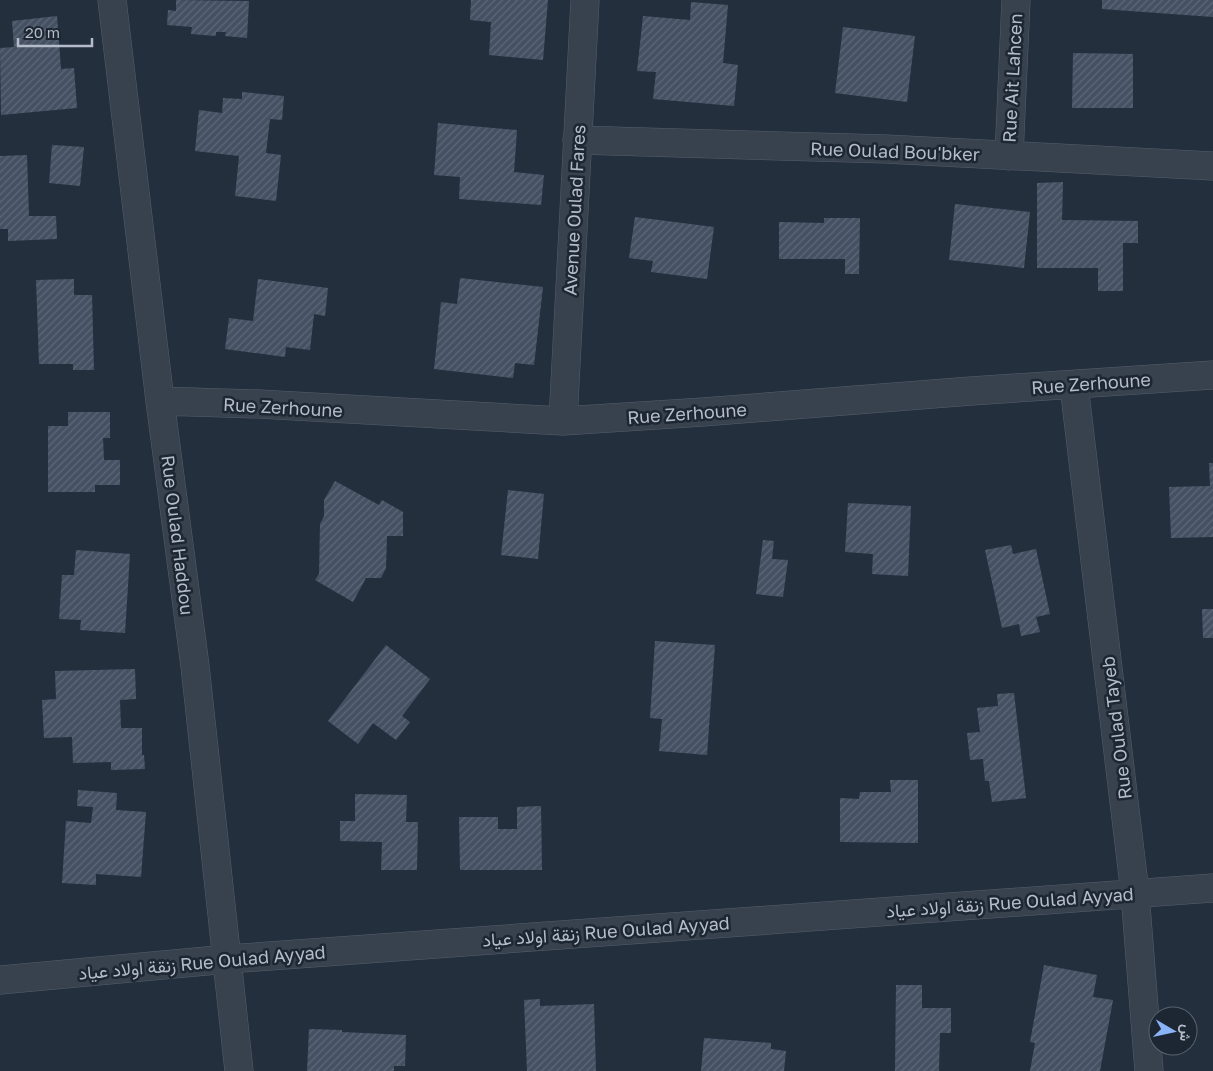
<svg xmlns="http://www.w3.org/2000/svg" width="1213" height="1071" font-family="'Golos Text',Vazirmatn,sans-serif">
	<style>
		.building { fill: url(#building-hatch) }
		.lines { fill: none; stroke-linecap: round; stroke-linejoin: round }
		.minor-casing { stroke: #565f6c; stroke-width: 29 }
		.minor { stroke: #38414e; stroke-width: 28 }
		.labels { text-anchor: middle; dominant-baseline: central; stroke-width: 5; stroke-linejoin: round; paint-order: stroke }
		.street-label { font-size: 18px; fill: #b4bcc9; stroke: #1d2633 }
	</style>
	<defs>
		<pattern id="building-hatch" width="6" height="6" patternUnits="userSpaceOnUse" patternTransform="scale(1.25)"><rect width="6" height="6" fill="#455162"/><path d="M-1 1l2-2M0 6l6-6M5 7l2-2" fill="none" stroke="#5d6877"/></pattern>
	</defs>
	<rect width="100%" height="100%" fill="#242f3e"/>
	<path class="building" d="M176 0 249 1 247 38 225 36 226 32H216V36L191 34 192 27 167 25 168 10 176 11Z
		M471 0H548L543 60 489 55 491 22 470 20Z
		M1102 0H1213V17L1102 9Z
		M691 2 728 5 723 63 738 65 734 106 653 99 656 72 637 71 643 16 690 20Z
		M57 16 61 69 74 68 77 108 1 115 0 48 14 47 12 21Z
		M843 27 915 36 907 102 835 93Z
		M1073 53 1133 54V108H1072Z
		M242 92 284 96 282 120 270 119 266 153 281 155 276 201 235 196 239 156 195 151 199 110 222 113 223 98 242 99Z
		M438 123 517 130 514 172 544 175 541 205 459 199 460 177 434 175Z
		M52 145 84 147 80 186 49 183Z
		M27 155 29 216H56L57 239 8 241V229H0V156Z
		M1063 182 1062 220 1138 221V243H1123V291H1098V268H1037V183Z
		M955 204 1030 212 1024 268 949 260Z
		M635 217 714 227 707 279 651 272 653 261 629 258Z
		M824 218H860L859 274H845V259H779V222L824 223Z
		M460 278 543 287 534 365 515 363 513 378 434 369 441 302 457 304Z
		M74 279V295H92L94 370H73V364H39L36 280Z
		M258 279 328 288 325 316 314 314 310 350 286 347 285 357 225 349 229 318 253 321Z
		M68 412H110V438H103L104 460H120V485H95V492H48V426H68Z
		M1209 463H1213V537L1171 538 1169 487 1210 486Z
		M335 481 379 505 382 500 403 512V536H387L386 568 381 578H366L353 602 315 580 319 574 320 524 324 516V500Z
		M508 490 544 494 538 559 501 555Z
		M848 503 911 506 908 576 872 574 873 554 845 552Z
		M763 540 774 541 772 559 788 560 783 597 756 594Z
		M1011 545 1013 554 1036 549 1050 614 1036 617 1040 632 1021 636 1019 624 1002 628 985 550Z
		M76 550 130 554 125 633 80 630 81 620 59 619 62 575H74Z
		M1202 609H1213V638H1203Z
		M655 641 715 645 707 755 659 751 662 719 650 718Z
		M386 645 430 679 402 716 410 722 396 740 373 723 358 744 328 721Z
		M135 669 136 699 120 700 121 728H142V755H144L145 769 111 770V762L73 763 72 737 44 738 42 700 56 699 55 671Z
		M1014 693 1026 798 992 802 989 781H985L983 759 970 760 967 733 980 732 977 708 998 706 997 694Z
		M890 780H918V843L840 842V798L859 799 860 792H891Z
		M78 790 117 793 116 810 146 812 141 877 96 874V885L62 883 66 821 91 823 93 807 77 806Z
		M355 794 407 795 406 822H418L417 870H381L382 842 340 841V821H355Z
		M541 806 542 870H460L459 817H498V829H517V807Z
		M1044 965 1097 975 1093 997 1113 1000 1100 1071H1030L1035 1043 1030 1042Z
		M896 985H922V1008H951V1033H940L939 1071H895Z
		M540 999V1006L594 1004 596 1071H527L524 1000Z
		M309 1029 342 1030V1032L406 1035 405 1066H394V1071H307Z
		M704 1038 771 1043V1049L786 1051 784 1071H701Z"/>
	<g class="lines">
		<g class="minor-casing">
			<path id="minor" d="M112 0 160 401 195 666 239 1071
				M577 140 886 149 1213 166
				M1009 156 1016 0
				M1074 386 1135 893 1149 1071
				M160 401 259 404 563 421 703 412 971 391 1213 375
				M563 421 585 0
				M0 980 228 959 1213 888"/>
		</g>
		<use href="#minor" class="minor"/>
	</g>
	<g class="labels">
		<g class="street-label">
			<text transform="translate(1012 78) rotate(-87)">Rue Ait Lahcen</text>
			<text transform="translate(895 151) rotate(2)">Rue Oulad Bou'bker</text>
			<text transform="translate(574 210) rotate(-87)">Avenue Oulad Fares</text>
			<text transform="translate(1091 383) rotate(-4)">Rue Zerhoune</text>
			<text transform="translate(283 407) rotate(3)">Rue Zerhoune</text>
			<text transform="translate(687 413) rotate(-4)">Rue Zerhoune</text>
			<text transform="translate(178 535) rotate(83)">Rue Oulad Haddou</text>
			<text transform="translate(1116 728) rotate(-97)">Rue Oulad Tayeb</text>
			<text transform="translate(1010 902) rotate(-4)">زنقة اولاد عياد Rue Oulad Ayyad</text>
			<text transform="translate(606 931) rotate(-4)">زنقة اولاد عياد Rue Oulad Ayyad</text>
			<text transform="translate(202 962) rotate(-5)">زنقة اولاد عياد Rue Oulad Ayyad</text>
		</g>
	</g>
	<g transform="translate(1173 1031) rotate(99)"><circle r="24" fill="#1d2633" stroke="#59626f"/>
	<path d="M0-4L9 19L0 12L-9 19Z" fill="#8ab4f8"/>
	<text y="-8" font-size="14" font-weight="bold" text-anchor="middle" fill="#b4bcc9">ش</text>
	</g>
	<path d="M18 38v8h74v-8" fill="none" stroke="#b4bcc9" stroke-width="2.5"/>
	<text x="25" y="38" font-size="15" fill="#b4bcc9" stroke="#1d2633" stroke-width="4" paint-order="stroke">20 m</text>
</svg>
